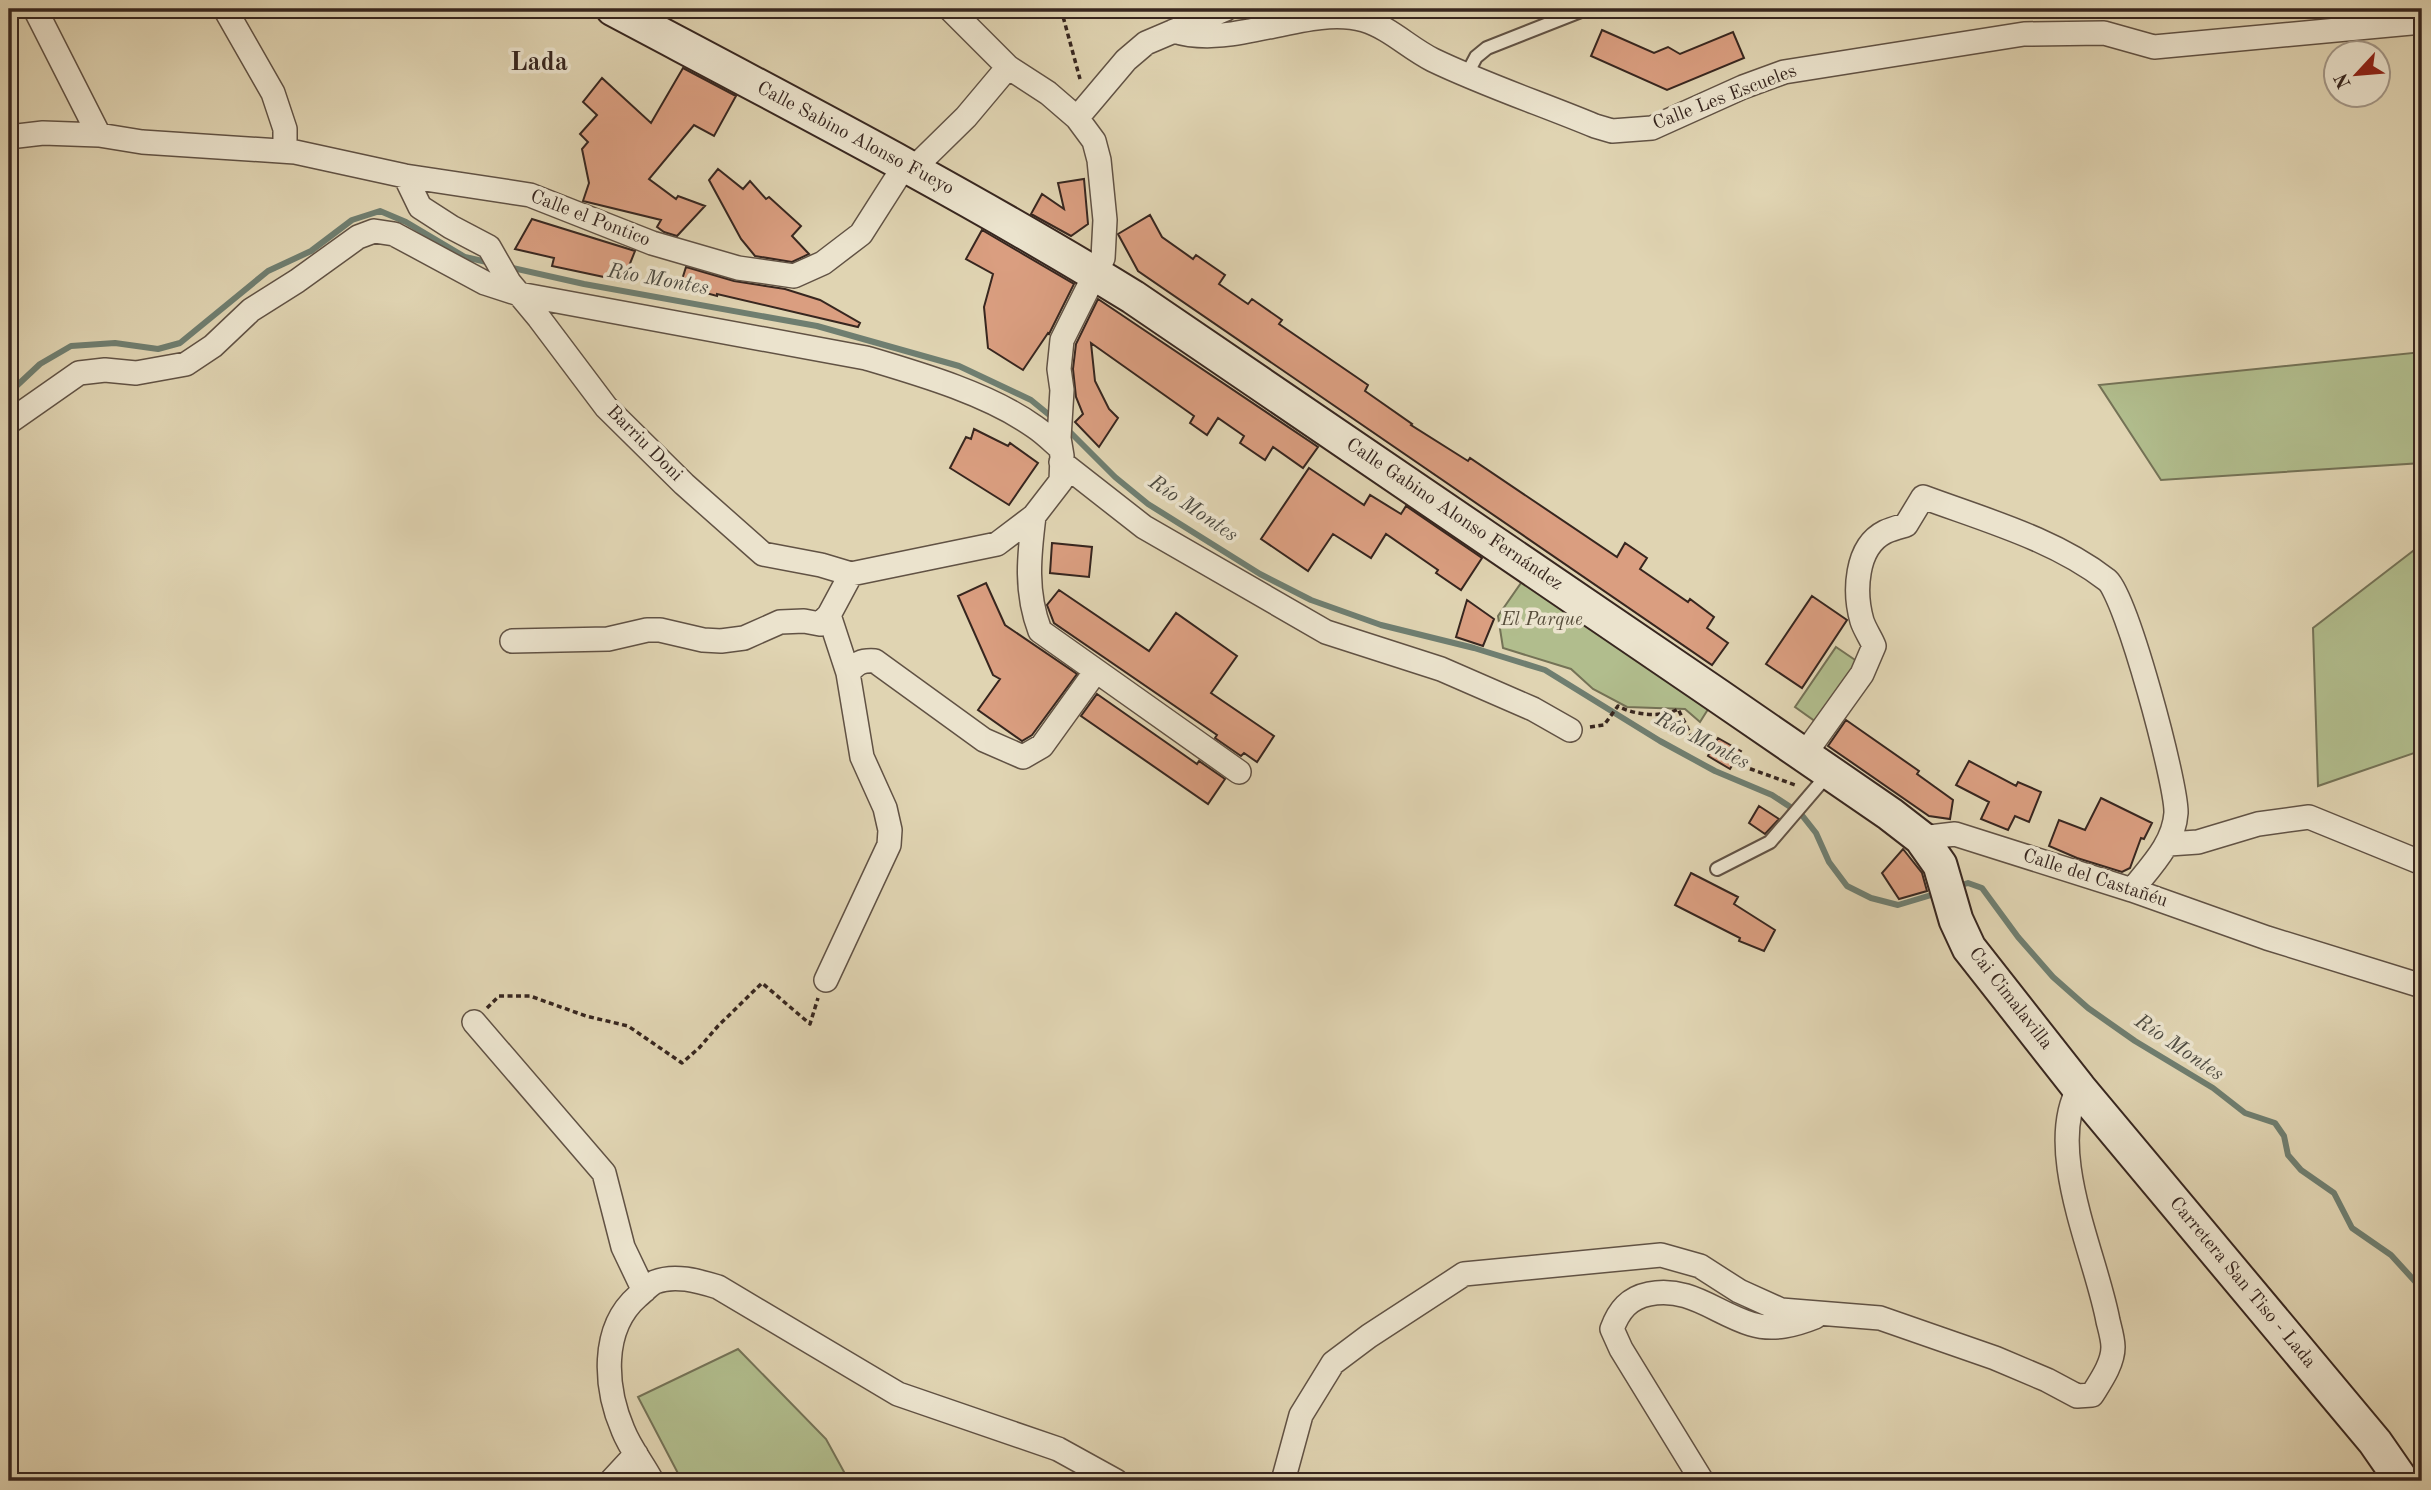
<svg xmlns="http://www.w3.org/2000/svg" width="2431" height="1490" font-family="'Old Standard TT',serif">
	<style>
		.green { fill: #b1bd8d; stroke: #747256; stroke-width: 2 }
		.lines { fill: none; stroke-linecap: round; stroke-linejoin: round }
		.stream { stroke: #6f7e70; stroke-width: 6 }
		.building { fill: #da9e80; stroke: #37261f; stroke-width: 2 }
		.lane-casing { stroke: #615244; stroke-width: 16 }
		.street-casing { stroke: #615244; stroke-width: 26 }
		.secondary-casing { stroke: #37261f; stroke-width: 37 }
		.path { stroke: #37261f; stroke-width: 3.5; stroke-dasharray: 5 3.5; stroke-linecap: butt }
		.lane { stroke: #ebe3cd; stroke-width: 12 }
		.street { stroke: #ebe3cd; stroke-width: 23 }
		.secondary { stroke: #ebe3cd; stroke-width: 33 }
		.labels { text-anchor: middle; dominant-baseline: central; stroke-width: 7; stroke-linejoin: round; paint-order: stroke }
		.street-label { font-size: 19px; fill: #37261f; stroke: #ebe3cd }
		.park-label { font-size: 19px; font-style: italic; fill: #564c3a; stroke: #ebe3cd }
		.water-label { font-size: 21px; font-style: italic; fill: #4e4b41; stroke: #ebe3cd }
		.district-label { font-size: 26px; font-weight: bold; fill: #37261f; stroke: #ebe3cd }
	</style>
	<rect width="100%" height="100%" fill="#e0d4b2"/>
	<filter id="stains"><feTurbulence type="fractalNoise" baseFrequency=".00286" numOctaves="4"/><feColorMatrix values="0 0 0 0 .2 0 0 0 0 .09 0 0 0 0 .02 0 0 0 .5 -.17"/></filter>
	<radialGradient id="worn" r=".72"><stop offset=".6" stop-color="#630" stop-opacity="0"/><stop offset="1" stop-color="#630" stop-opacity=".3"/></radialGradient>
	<path class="green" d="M2422 352V463L2161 480 2099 385Z
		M2422 544V758L2414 753 2318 786 2313 628Z
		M1532 567 1717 695 1700 722 1685 709 1627 707 1593 689 1571 669 1503 648 1498 616Z
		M1836 647 1861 664 1819 724 1795 707Z
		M738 1349 826 1439 849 1481H682L638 1397Z"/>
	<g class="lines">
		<path class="stream" d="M508 267 584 284 817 326 959 366 1031 400 1053 418
			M9 393 40 364 71 346 115 343 158 349 180 343 268 271 311 251 352 220 380 211 406 222 465 257 491 263
			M1065 427 1115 477 1148 504 1260 574 1311 600 1381 625 1474 648 1545 670 1660 741 1715 771 1772 795 1801 814 1816 833 1829 862 1847 886 1871 898 1898 905 1938 893
			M1955 887 1968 883 1982 888 2018 937 2053 977 2088 1008 2135 1041 2213 1088 2245 1113 2275 1123 2284 1136 2288 1155 2301 1170 2334 1193 2352 1228 2391 1255 2422 1289"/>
	</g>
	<path class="building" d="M1602 30 1654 53 1668 47 1680 54 1733 32 1744 58 1667 90 1591 56Z
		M683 68 736 96 714 136 694 125 649 179 676 199 678 196 705 206 677 236 664 232 657 227 661 220 583 201 589 183 582 149 588 142 580 134 597 115 583 102 602 78 651 123Z
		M718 169 743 189 750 181 766 199 769 197 801 226 792 236 809 254 792 262 755 256 741 239 709 180Z
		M1084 179 1088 224 1071 236 1031 214 1042 194 1064 209 1058 183Z
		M1150 215 1162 237 1193 259 1196 255 1225 275 1219 284 1248 304 1252 299 1282 320 1279 324 1368 385 1365 391 1412 424 1411 425 1468 461 1470 458 1617 557 1625 543 1647 558 1640 569 1688 602 1690 599 1714 617 1707 628 1728 643 1712 665 1138 271 1118 234Z
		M532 219 635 251 623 281 552 266 554 258 515 249Z
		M982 230 1074 284 1049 334 1048 333 1023 370 988 348 984 307 993 274 966 259Z
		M686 267 734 281 785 289 820 300 860 323 858 327 717 294V296L680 286Z
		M1098 299 1318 447 1303 468 1273 447 1265 460 1240 443 1244 436 1218 418 1207 435 1190 423 1194 416 1091 343 1095 381 1109 409 1118 418 1099 447 1075 422 1083 414 1076 397 1073 369 1076 344Z
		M974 429 1008 446 1010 443 1038 463 1009 505 950 468 966 437 971 439Z
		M1309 468 1364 505 1370 495 1401 514 1406 506 1482 558 1461 590 1436 573 1438 570 1386 534 1371 558 1333 534 1308 571 1261 539Z
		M1052 543 1092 547 1089 577 1050 573Z
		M986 583 1005 625 1077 674 1032 735 1022 741 978 710 1000 679 993 675 958 596Z
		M1059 590 1149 651 1176 613 1237 656 1211 693 1274 736 1257 762 1244 753 1241 756 1215 738 1217 735 1054 623 1047 605Z
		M1812 596 1847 620 1802 688 1766 664Z
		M1467 600 1494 619 1483 646 1456 637Z
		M1097 694 1197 764 1199 761 1225 779 1208 804 1081 716Z
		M1846 720 1919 771 1917 774 1953 800 1950 819 1929 816 1828 746Z
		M1718 738 1741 751 1730 769 1708 756Z
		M1969 761 2016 786 2018 782 2041 792 2029 822 2015 816 2008 830 1981 819 1989 802 1956 785Z
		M2101 798 2152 823 2144 839 2141 838 2130 868 2122 872 2077 858 2049 846 2059 820 2085 830Z
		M1759 806 1779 819 1765 834 1749 823Z
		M1903 849 1922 873 1927 891 1899 899 1882 873Z
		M1691 873 1738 897 1734 904 1775 930 1764 951 1739 941 1740 938 1675 905Z"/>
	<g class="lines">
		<g class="lane-casing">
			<path id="lane" d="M1467 74 1476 57 1487 48 1586 9
				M1717 869 1770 842 1829 773"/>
		</g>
		<g class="street-casing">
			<path id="street" d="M35 9 99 135
				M225 9 273 93 285 129V151
				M1174 31C1234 50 1308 4 1364 20 1390 28 1409 48 1433 60 1485 85 1542 104 1595 126L1612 131 1652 128 1743 87 1784 72 2024 34 2104 33 2154 47 2422 22
				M1077 118 1126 60 1146 43 1226 9
				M9 137 43 133 99 135 142 142 295 152 405 176 530 195 652 243 738 268 794 276 823 263 861 234 905 165
				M913 169 966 117 1008 67
				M405 176 420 207 451 227 489 247 509 282 539 318 606 407 684 484 763 554 821 565 851 574 997 544 1034 516 1061 481 1062 456 1059 438 1062 390 1059 369 1062 340 1103 258 1105 220 1099 160 1094 141 1077 118 1048 93 1008 67 950 9
				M9 422 79 373 105 370 136 373 186 364 213 346 251 310 297 281 358 237 374 231 394 234 485 283 519 294 866 358C920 374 989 394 1035 427 1044 433 1052 441 1060 448
				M1061 462 1144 527 1326 632 1441 669 1533 709 1570 730
				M1034 516C1029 556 1025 592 1040 631L1239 772
				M512 641 608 639 647 630H660L703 640 721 641 744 638 780 622 804 621 820 624 829 615 851 574
				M848 673C857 663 861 660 875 661L984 740 1023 757 1042 746 1096 671
				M1804 755 1862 674 1874 646C1871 638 1865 630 1862 621 1854 593 1855 547 1885 532 1891 529 1899 527 1906 525L1923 497C1985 520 2054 539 2107 580 2126 594 2177 784 2176 813 2174 844 2150 867 2132 890
				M1921 838 1955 834 2132 890 2267 938 2422 986
				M2169 844 2198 842 2258 824 2309 817 2422 863
				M826 980 889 845 890 830 885 808 862 757 848 673 829 615
				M474 1022 604 1173 623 1247 644 1291
				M611 1481 636 1454
				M652 1481C643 1464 630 1448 623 1430 605 1388 600 1329 638 1296 643 1292 649 1285 655 1282 675 1274 698 1281 718 1287L898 1394 1058 1449 1116 1481
				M1283 1481 1301 1415 1333 1363 1369 1336 1464 1274 1661 1255 1700 1266 1739 1291 1781 1310 1880 1318 1995 1358 2047 1380 2077 1396 2092 1395C2100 1382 2113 1364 2113 1347 2113 1339 2110 1329 2108 1321 2096 1255 2044 1150 2079 1088
				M1702 1481 1621 1349 1612 1329C1619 1310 1629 1298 1649 1294 1690 1286 1715 1313 1751 1324 1773 1331 1795 1325 1815 1317"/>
		</g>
		<g class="secondary-casing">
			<path id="secondary" d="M613 9C788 102 964 193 1133 297L1717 695 1890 814 1921 838 1940 865 1956 920 1969 948 2079 1088 2375 1442 2402 1481"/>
		</g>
		<path class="path" d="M1061 9 1080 79
			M1590 727 1604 725 1618 706C1633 715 1663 718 1678 709L1693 739 1712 750
			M1734 763 1798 786
			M487 1008 499 996H530L586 1016 628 1026 682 1063 699 1048 718 1026 762 983 810 1024 818 998"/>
		<use href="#lane" class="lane"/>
		<use href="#street" class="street"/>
		<use href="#secondary" class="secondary"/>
	</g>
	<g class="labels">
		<g class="street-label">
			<text transform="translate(1725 98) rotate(-21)">Calle Les Escueles</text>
			<text transform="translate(855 139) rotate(28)">Calle Sabino Alonso Fueyo</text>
			<text transform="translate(590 219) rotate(21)">Calle el Pontico</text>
			<text transform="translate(644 444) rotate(45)">Barriu Doni</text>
			<text transform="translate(1454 515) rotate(34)">Calle Gabino Alonso Fernández</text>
			<text transform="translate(2095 879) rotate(18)">Calle del Castañéu</text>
			<text transform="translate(2010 999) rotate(52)">Cai Cimalavilla</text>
			<text transform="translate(2242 1283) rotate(50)">Carretera San Tiso - Lada</text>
		</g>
		<g class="park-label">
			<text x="1542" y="620">El Parque</text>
		</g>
		<g class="water-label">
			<text transform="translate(658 280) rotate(10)">Río Montes</text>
			<text transform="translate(1193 509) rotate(34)">Río Montes</text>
			<text transform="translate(1702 741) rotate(27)">Río Montes</text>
			<text transform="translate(2179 1048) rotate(34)">Río Montes</text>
		</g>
		<g class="district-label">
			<text x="539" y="63">Lada</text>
		</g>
	</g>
	<rect width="2431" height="1490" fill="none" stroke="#e0d4b2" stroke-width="35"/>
	<rect x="10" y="10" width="2410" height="1469" fill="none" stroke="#37261f" stroke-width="3.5"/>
	<rect x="18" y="18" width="2396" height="1455" fill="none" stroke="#37261f" stroke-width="2"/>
	<g transform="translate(2357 74) rotate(244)"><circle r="33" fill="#ebe3cd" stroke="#a39787" stroke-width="2"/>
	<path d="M0-5L12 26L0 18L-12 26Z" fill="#8f2418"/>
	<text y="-10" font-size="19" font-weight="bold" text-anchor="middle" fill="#37261f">N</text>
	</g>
	<rect width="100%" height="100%" filter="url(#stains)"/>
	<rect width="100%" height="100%" fill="url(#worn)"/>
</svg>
